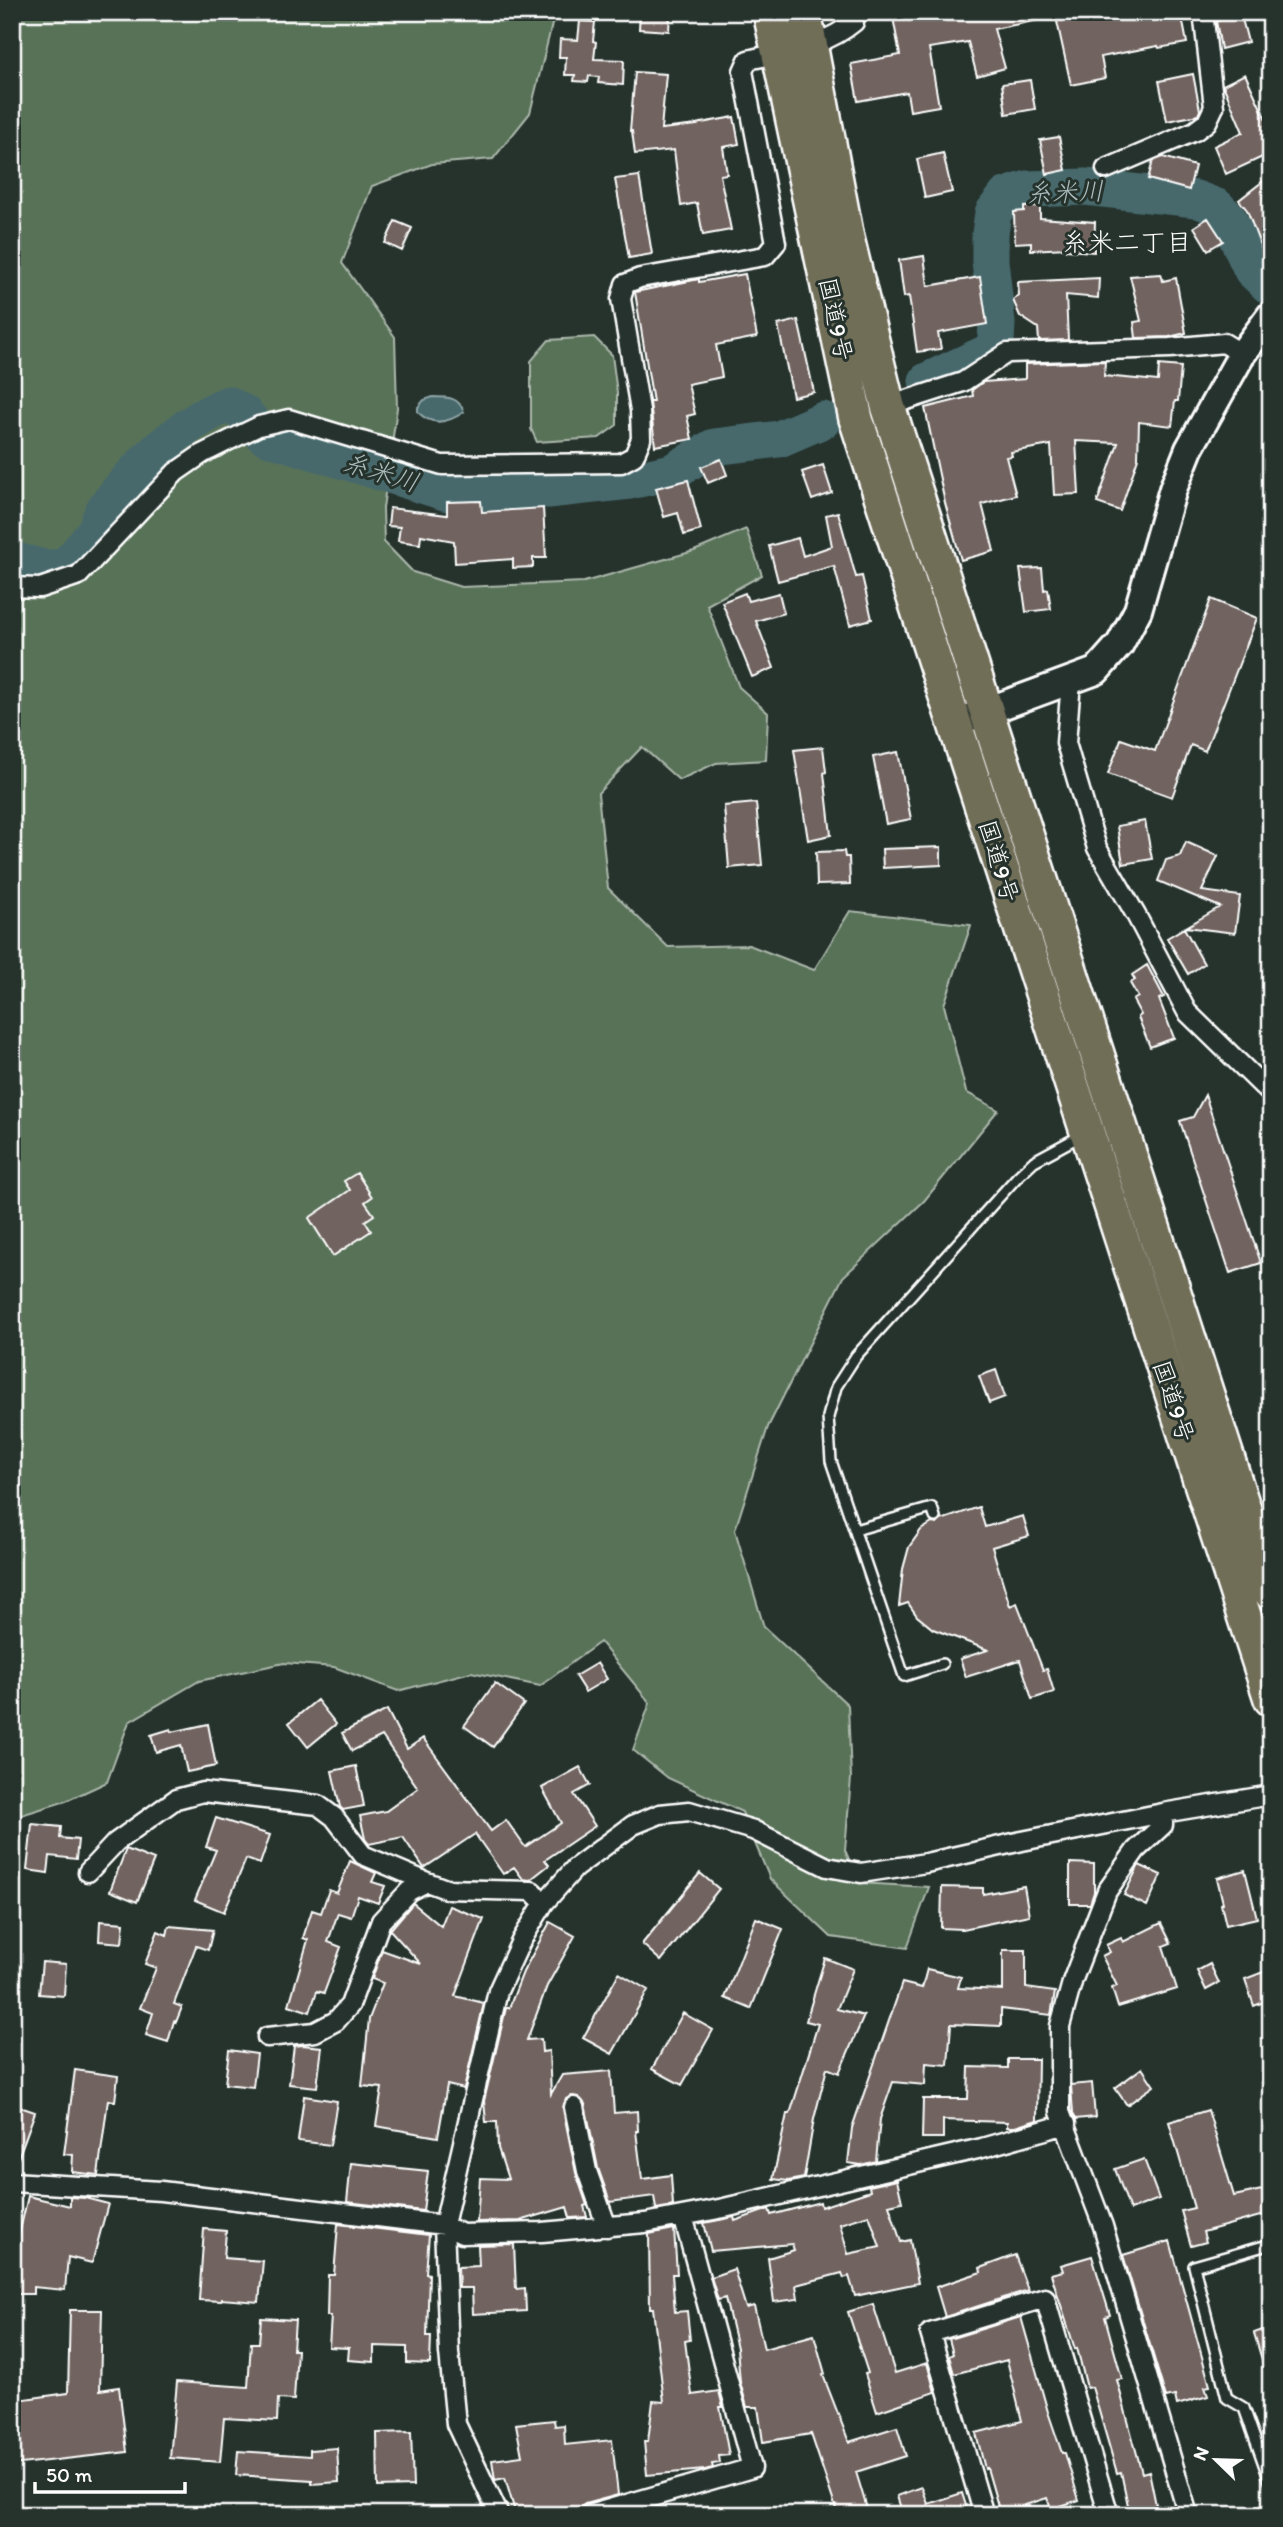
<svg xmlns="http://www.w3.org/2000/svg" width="1283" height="2527" font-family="Itim,'Klee One',sans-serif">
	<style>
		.green { fill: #587258; stroke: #acb8ac; stroke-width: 2 }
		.water { fill: #46696c; stroke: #90a5a7; stroke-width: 2 }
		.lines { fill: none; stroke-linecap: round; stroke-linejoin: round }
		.river { stroke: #46696c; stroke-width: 37 }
		.building { fill: #71645f; stroke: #fff; stroke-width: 2; fill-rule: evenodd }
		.lane-casing { stroke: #fff; stroke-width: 14 }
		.street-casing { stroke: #fff; stroke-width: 23 }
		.secondary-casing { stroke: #fff; stroke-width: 32 }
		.highway-casing { stroke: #fff; stroke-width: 38 }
		.lane { stroke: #26332d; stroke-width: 9 }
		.street { stroke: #26332d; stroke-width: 18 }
		.secondary { stroke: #26332d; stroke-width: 26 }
		.highway { stroke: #716e59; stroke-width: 33 }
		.labels { text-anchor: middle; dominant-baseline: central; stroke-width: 6; stroke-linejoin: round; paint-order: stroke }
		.street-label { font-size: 24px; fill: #fff; stroke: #26332d }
		.water-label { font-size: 26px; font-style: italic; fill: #acbcbd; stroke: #26332d }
		.neighbourhood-label { font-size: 26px; fill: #fff; stroke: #26332d }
	</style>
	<rect width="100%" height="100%" fill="#26332d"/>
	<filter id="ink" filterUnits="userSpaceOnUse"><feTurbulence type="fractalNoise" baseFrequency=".0143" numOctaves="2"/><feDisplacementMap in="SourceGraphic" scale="14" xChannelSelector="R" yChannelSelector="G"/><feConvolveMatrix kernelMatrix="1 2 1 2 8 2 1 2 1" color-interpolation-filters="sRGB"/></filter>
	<g filter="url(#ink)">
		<path class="green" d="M12 12H555L530 113 493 159 432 164 372 186 342 263 395 337 397 408 383 508 384 542 413 572 461 587 584 582 694 551 746 529 762 575 707 605 739 687 768 713 766 760 716 763 679 780 642 747 598 793 608 888 668 947 749 945 814 970 850 911 971 925 944 1005 966 1092 998 1110 924 1201 843 1277 768 1427 735 1530 764 1627 848 1705 851 1778 845 1850 859 1883 929 1887 907 1948 831 1937 770 1879 742 1812 668 1778 633 1750 650 1703 600 1642 540 1686 471 1672 398 1691 334 1667 284 1663 199 1681 129 1722 107 1782 66 1801 12 1818Z
			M594 337 612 355 617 393V425L599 438 537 442 531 429V361L549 340Z"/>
		<path class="water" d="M433 397C448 397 459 397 464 412 448 423 432 427 418 412V407L424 400Z"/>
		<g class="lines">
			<path class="river" d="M927 381 989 352 996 342 997 323 990 261V234L993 213 1006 196 1028 189 1085 187 1196 199 1217 207 1228 218 1252 270 1268 285
				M12 560C27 563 51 573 65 565 72 561 89 539 94 532 99 525 100 515 105 508 137 466 180 424 228 404L245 414 264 436 448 493 548 490 630 481 672 472 714 447 779 439 823 420"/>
		</g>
		<path class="building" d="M640 12H670L669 31 639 29Z
			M892 12H918L919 17 948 12H1038L1039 20 994 29 1005 68 977 76 968 42 929 48 939 106 910 111 907 92 858 101 851 64 900 55Z
			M1077 12H1181L1187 43 1159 48 1158 46 1101 57 1105 78 1071 85 1056 17Z
			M1241 15 1248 42 1221 49 1216 21Z
			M580 21 595 22 593 41 596 42 594 59 624 60 623 85 598 83 599 77 589 76 588 82 574 81 575 75H565L566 57H559L560 39 578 40Z
			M635 72 666 74 661 129 697 125 696 124 734 117 739 144 723 147 727 174 720 175 731 230 703 235 697 203 681 206 674 150 635 154 632 131H630Z
			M1193 74 1200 110 1198 115 1167 121 1159 81Z
			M1245 74 1271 130V153L1226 174 1214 146 1243 132 1223 85Z
			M1030 80 1035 109 1006 114 1002 84Z
			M1059 137 1066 170 1047 174 1040 140Z
			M943 153 952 192 925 198 917 159Z
			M1163 157 1195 166 1189 190 1148 179 1153 161Z
			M1271 175V269H1269L1247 210 1239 200Z
			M639 176 652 254 629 258 615 179Z
			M1040 206V218L1095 222 1094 252 1066 250V248L1031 250V242L1015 243 1014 212 1024 211V207Z
			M1208 218 1223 241 1208 250 1194 227Z
			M395 221 412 228 402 251 385 243Z
			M924 256 928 286 980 277 987 324 938 333 941 349 917 352 909 296 904 297 899 260Z
			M745 274 757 337 716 345 722 377 688 384 695 414 687 416 692 439 655 446 650 402H653L635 292 699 279V282Z
			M1161 274 1163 281 1176 278 1186 333 1169 337 1136 338 1134 322 1141 321 1130 276Z
			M1099 278 1098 298 1066 295 1068 340 1039 341 1038 328 1020 316 1013 300 1019 295 1018 282Z
			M798 320 814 392 793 397 778 325Z
			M1105 361 1104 376 1158 381 1159 365 1181 367 1178 401H1175L1172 426 1139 422 1138 458 1120 511 1097 503 1118 443 1076 441 1079 494 1054 495 1051 445 1011 452 1012 456 1006 457 1016 495 982 504 994 551 961 560 945 503 925 408 973 396 972 390 983 382 1025 379V364Z
			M721 459 727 475 708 483 701 467Z
			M823 465 832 493 812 500 802 472Z
			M688 480 701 530 684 535 678 513 664 517 656 488Z
			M481 501 482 512 543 508 546 558H533V567L513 568V559L455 563 454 541 421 535 420 544 398 541 400 527 388 526 390 508 447 515V502Z
			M838 512 856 577 862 576 872 619 850 625 834 566 778 581 769 546 798 538 803 556 832 546 826 515Z
			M1042 568 1044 590 1048 589 1051 609 1026 612 1020 569Z
			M745 593 748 601 779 593 784 613 756 621 774 668 752 677 722 602Z
			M1211 599 1257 618 1205 751 1191 745 1172 797 1108 774 1121 739 1155 751Z
			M823 747 826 772 824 773 831 835 808 840 794 750Z
			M898 752 911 819 886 824 873 757Z
			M756 803 762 865 729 868 724 806Z
			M1145 821 1152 859 1123 864 1117 826Z
			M1186 842 1218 856 1202 891 1240 896 1235 933 1186 927 1220 907 1158 881 1166 860 1180 856Z
			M941 847V865L883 868 882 849Z
			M844 851 845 857H849L850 884 817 885 816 852Z
			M1184 928 1204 964 1188 974 1167 938Z
			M1147 965 1164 997 1159 999 1174 1038 1150 1047 1138 1017 1141 1015 1133 1000 1138 997 1130 983 1135 980 1132 975Z
			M1205 1095 1261 1263 1230 1273 1180 1121 1193 1117Z
			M357 1173 372 1197 365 1202 374 1215 365 1221 371 1231 333 1256 309 1218 350 1190 344 1181Z
			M996 1370 1005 1397 989 1403 979 1376Z
			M979 1507 985 1527 1023 1516 1029 1536 992 1547 1010 1606 1017 1603 1043 1670 1047 1669 1054 1692 1032 1699 1020 1660 966 1677 960 1659 988 1650 933 1629 917 1616 908 1603 899 1606 903 1569 909 1547 921 1530 932 1523 937 1524 941 1520Z
			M597 1663 607 1679 585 1692 575 1676Z
			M495 1683 524 1704 493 1747 464 1726Z
			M317 1700 336 1724 308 1747 289 1723Z
			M387 1710 407 1749 423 1738 491 1831 506 1820 525 1847 561 1823 542 1788 580 1767 590 1785 574 1794 595 1826 545 1860 549 1865 530 1880 523 1879 514 1867 503 1874 475 1834 424 1868 403 1837 369 1844 365 1839 360 1816 386 1811 418 1788 382 1736 352 1751 342 1733Z
			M208 1724 216 1766 187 1772 181 1745 156 1752 151 1735 171 1729 172 1732Z
			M356 1766 364 1806 343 1810 340 1807 332 1771Z
			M216 1818 270 1835 260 1864 246 1859 224 1912 195 1900 216 1850 206 1847Z
			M32 1824 61 1827 60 1838 78 1840 76 1859 50 1856 48 1873 27 1870Z
			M126 1849 154 1860 137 1902 110 1891Z
			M350 1861 376 1873 372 1882 385 1886 378 1903 358 1896 351 1917 338 1913 328 1942 341 1947 324 1993 317 1991 310 2012 289 2005 308 1940 303 1938 312 1910 321 1913 329 1890 337 1893Z
			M1070 1863 1094 1864V1892L1090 1904H1070Z
			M1139 1865 1161 1875 1147 1906 1124 1895Z
			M1245 1870 1257 1918 1226 1925 1221 1904 1223 1903 1217 1878Z
			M700 1873 719 1889 661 1961 642 1944Z
			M1024 1886 1029 1915 963 1929 941 1928 942 1887 983 1888V1894Z
			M413 1903 441 1926 449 1906 484 1919 455 1996 484 2003 464 2089 447 2085 438 2137 376 2126 382 2088 362 2086 369 2019 383 1983 372 1979 382 1950 421 1964 390 1930Z
			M756 1918 783 1929 751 2009 725 1998Z
			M100 1921 124 1923 122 1943 99 1941Z
			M550 1922 575 1936 547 1986 527 2040 541 2039 542 2052 549 2051 551 2094 562 2075 611 2071 614 2113 637 2111 638 2131H636L642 2179 671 2175 673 2206 656 2209 654 2196 610 2202 598 2168 585 2104 578 2097 572 2096 566 2099 563 2109 576 2173 587 2205 584 2206 587 2217 570 2218 567 2207 520 2221 477 2222 480 2178 508 2179 498 2148 497 2122H486L484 2101 506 2008H509L523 1972Z
			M1161 1923 1171 1943 1163 1946 1177 1989 1118 2007 1112 1988 1117 1986 1102 1956 1110 1952 1106 1945 1121 1938 1123 1942Z
			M169 1926 213 1930 208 1950 196 1946 174 2004 182 2007 176 2022 174 2021 168 2042 146 2035 153 2013 140 2008 156 1968 145 1964 158 1931 167 1935Z
			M1003 1950H1026V1988L1055 1992 1051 2015 1001 2009V2026L951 2024 948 2065 926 2063 925 2085 893 2082 880 2119 876 2161 861 2165 848 2163 852 2128 902 1983 922 1988 927 1969 961 1977 958 1988 1003 1990Z
			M825 1958 853 1969 837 2009 864 2016 839 2073 827 2068 814 2119 804 2178 788 2181 773 2179 787 2114H790L818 2024 806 2021Z
			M42 1962 66 1964 64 1996 39 1994Z
			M1210 1964 1219 1983 1206 1990 1197 1971Z
			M1271 1969V1999L1254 2006 1245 1979Z
			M619 1973 648 1990 612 2054 583 2038Z
			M683 2013 713 2030 682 2085 652 2069Z
			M302 2045 322 2047 317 2087 289 2084 294 2046Z
			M229 2050 257 2054 253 2087 225 2084Z
			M1008 2059H1038L1037 2120 1015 2127H1007V2122L943 2120V2138H922L923 2099H968L969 2067 1008 2068Z
			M1142 2068 1154 2086 1127 2105 1115 2088Z
			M75 2070 118 2076 115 2101 108 2100 98 2175 72 2172 73 2155 64 2154Z
			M1092 2083 1095 2117 1076 2119 1073 2114 1071 2085Z
			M304 2096 337 2101 330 2145 298 2141Z
			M20 2107 35 2112 14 2169 12 2127Z
			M1208 2110 1234 2196 1271 2188V2213L1203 2232 1206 2242 1191 2246 1181 2211 1194 2208 1169 2122Z
			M1144 2159 1159 2199 1130 2210 1115 2169Z
			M351 2163 428 2171 423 2211 347 2202Z
			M897 2180 902 2202 889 2205 901 2242 910 2240 918 2283 855 2296 849 2276 844 2278 842 2273 796 2285 798 2299 774 2302 768 2258 794 2250 792 2244 711 2251 704 2223 734 2217 735 2221 769 2209 771 2215 820 2202 821 2207 870 2191 869 2186ZM869 2215 880 2247 848 2254 840 2224Z
			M28 2196 70 2206V2197L85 2198 108 2204 92 2263 68 2257 65 2290 33 2287V2294H17V2270L12 2269V2265Z
			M338 2224 429 2235 426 2273 429 2274 427 2336H431L430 2364 407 2363V2347L374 2346V2362L348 2360 349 2348 329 2347 331 2316H327L328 2275H334Z
			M204 2229 226 2231 224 2258 263 2261 259 2302 221 2299V2301L199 2300Z
			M674 2229 677 2274H672L675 2312 687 2311 690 2340 685 2341 692 2395 719 2391 723 2407H720L729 2455 719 2456 720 2463 712 2464 713 2468 705 2470 647 2475 644 2441H648L653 2401 664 2402 653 2308H650L649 2234Z
			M1170 2241 1210 2386 1205 2387 1208 2396 1177 2405 1175 2396 1166 2398 1123 2255Z
			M514 2244 516 2289 525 2288 526 2311 473 2314 472 2288H459L458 2267 479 2266 478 2245Z
			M1015 2255 1028 2290 945 2317 936 2287 981 2272 980 2268Z
			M1092 2256 1110 2315 1105 2317 1122 2379 1117 2380 1142 2473 1149 2471 1156 2505 1152 2506 1155 2515H1130L1121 2472 1117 2473 1092 2387 1087 2388 1077 2348 1075 2349 1051 2274 1063 2271 1061 2265Z
			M734 2269 746 2308 754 2306 764 2349 814 2335 825 2374 823 2375 849 2442 897 2427 906 2456 856 2472 869 2515H838L811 2434 763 2442 758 2407H747L740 2382 737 2348 725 2298 718 2300 711 2277Z
			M873 2304 895 2373 927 2363 935 2392 877 2412 865 2374 868 2373 848 2312Z
			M70 2310H102L100 2390 119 2387 127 2452 12 2465V2422L20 2421 17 2400 68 2393Z
			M1021 2317 1048 2412 1062 2453H1065L1079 2500 1051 2509 1047 2498 1000 2513 987 2468 985 2469 976 2433 1022 2421 1007 2360 954 2374 949 2356 953 2354 949 2339Z
			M261 2318 295 2320 293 2350H297L294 2400 278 2399 277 2421 224 2418 220 2462 170 2458 177 2382 248 2387 251 2343H259Z
			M1271 2327V2375L1267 2376 1254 2333Z
			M554 2420 555 2426 564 2425 565 2445 612 2440 618 2495 585 2504 580 2508 578 2515H569L568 2507 547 2511 546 2507 516 2515 505 2478 495 2480 492 2460 522 2456 516 2424Z
			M411 2432 413 2486 378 2487 377 2433Z
			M337 2448 339 2482 312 2484V2480L236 2475 238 2451 310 2456V2450Z
			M922 2487 928 2504 962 2493 969 2515H903L897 2496Z"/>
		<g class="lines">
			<g class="lane-casing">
				<path id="lane" d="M855 1530 932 1508 935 1517
					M942 1664 904 1676 831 1461 828 1417 836 1387 856 1356 1018 1176 1034 1161 1082 1135
					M1271 2244 1194 2266 1227 2398 1244 2408 1271 2484"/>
			</g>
			<g class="street-casing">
				<path id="street" d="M1106 169 1195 131 1207 122 1214 107 1203 12
					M888 406 963 382 1007 353 1170 348 1224 343 1242 354
					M12 587 40 588 79 575 176 472 202 454 230 440 259 426 289 419 442 465 621 463 634 456 641 439 640 410 621 299 625 284 640 278 765 256 776 243 743 71 748 60C785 51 823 48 854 22V12
					M1071 682 1066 743 1097 848 1136 915 1187 1012 1271 1094
					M1163 1813V1825L1136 1850 1107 1891 1073 1979 1060 2026V2112L1103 2226 1188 2515
					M88 1872 116 1842 176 1799 203 1792 318 1805 334 1817 363 1855 427 1882
					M267 2037 315 2032 336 2021 350 2005 381 1921 409 1891 427 1882 446 1889 532 1891 544 1903
					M574 2107 587 2171 607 2227
					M12 2182 161 2191 444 2225 462 2234 542 2232 645 2223 724 2208 982 2148 1066 2124
					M499 2515 456 2424 449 2353 444 2225 498 1991 521 1941 544 1903 575 1868 633 1825 660 1814 689 1811 753 1830 827 1867 861 1873 926 1863 1022 1841 1163 1813 1271 1795
					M589 2515 752 2468 683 2216
					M984 2515 930 2333 1045 2298 1109 2515"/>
			</g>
			<g class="secondary-casing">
				<path id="secondary" d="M968 718 1096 671 1120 644 1138 610 1173 489 1189 449 1242 354 1271 315"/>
			</g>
			<g class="highway-casing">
				<path id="highway" d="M770 12 856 419 1271 1699
					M804 12 847 238 888 406 1271 1593"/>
			</g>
			<use href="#lane" class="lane"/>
			<use href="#street" class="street"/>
			<use href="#secondary" class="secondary"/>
			<use href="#highway" class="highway"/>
		</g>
	</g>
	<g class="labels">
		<g class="street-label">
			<text transform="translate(836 319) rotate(78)">国道9号</text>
			<text transform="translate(999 861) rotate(73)">国道9号</text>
			<text transform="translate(1174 1401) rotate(72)">国道9号</text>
		</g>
		<g class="water-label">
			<text transform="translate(1065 192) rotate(-2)">糸米川</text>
			<text transform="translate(381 472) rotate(17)">糸米川</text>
		</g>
		<g class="neighbourhood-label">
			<text x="1127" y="242">糸米二丁目</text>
		</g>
	</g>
	<rect width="1283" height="2527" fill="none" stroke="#26332d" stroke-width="42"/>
	<rect x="21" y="21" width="1241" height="2485" fill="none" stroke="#fff" stroke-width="2.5" filter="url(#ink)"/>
	<g transform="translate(1216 2460) rotate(293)" stroke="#26332d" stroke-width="5" paint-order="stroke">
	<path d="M0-5L12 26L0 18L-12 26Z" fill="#ffffff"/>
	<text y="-10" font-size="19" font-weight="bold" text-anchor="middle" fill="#ffffff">N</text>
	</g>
	<path d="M35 2482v10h150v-10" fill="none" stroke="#ffffff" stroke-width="3.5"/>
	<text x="46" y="2482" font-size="21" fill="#ffffff" stroke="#26332d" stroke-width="5" paint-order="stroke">50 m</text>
</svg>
